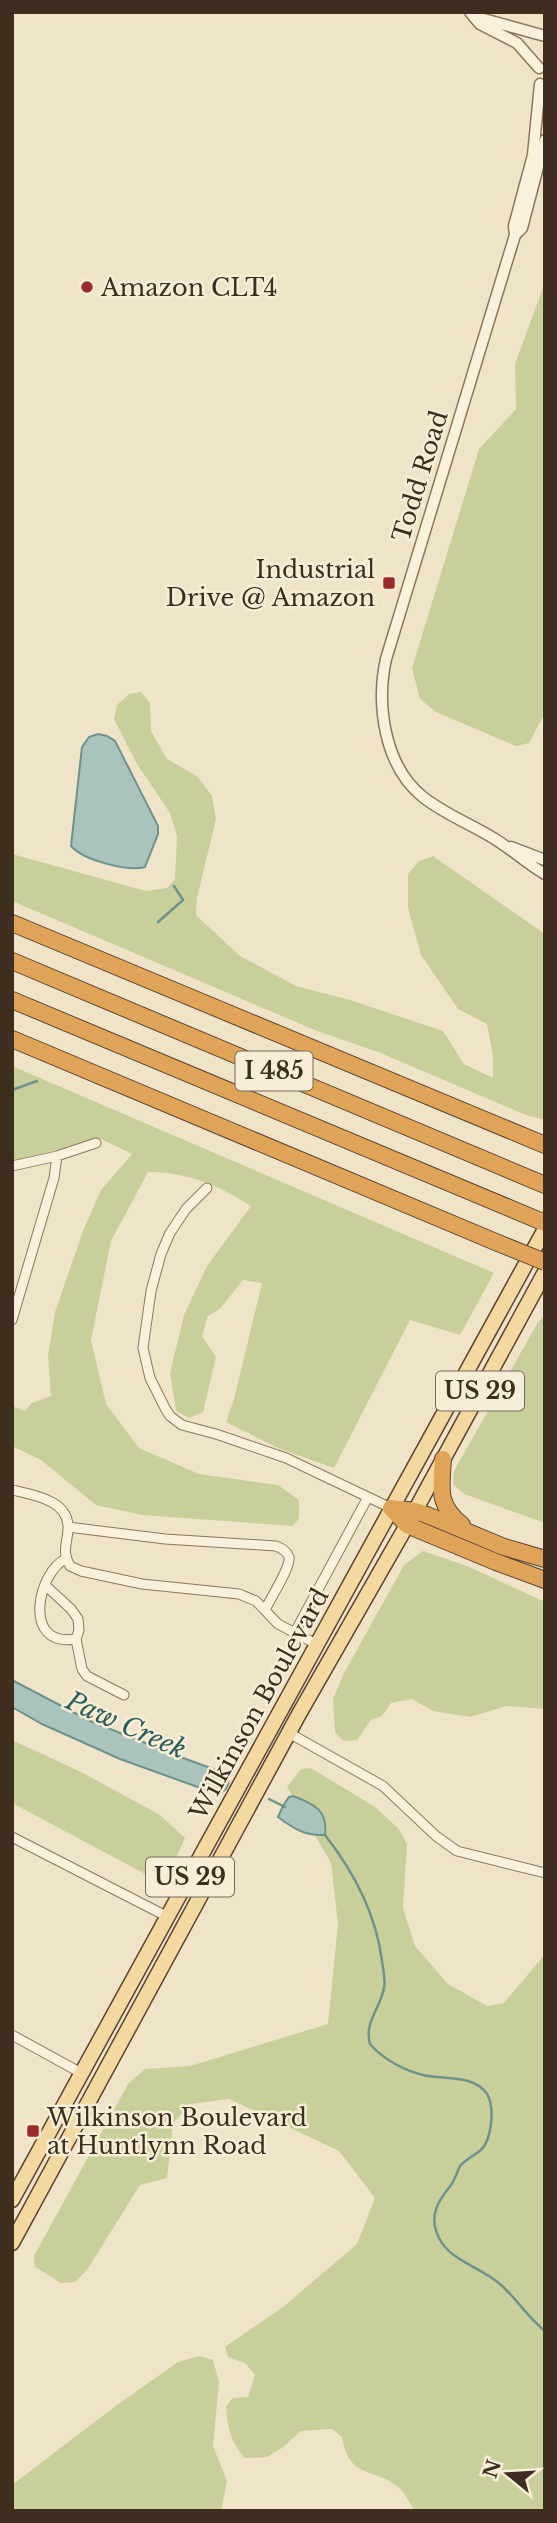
<svg xmlns="http://www.w3.org/2000/svg" width="557" height="2523" font-family="'Libre Baskerville',serif">
	<style>
		.green { fill: #c9cf9b }
		.water { fill: #a9c4bc; stroke: #6f938a; stroke-width: 2 }
		.lines { fill: none; stroke-linecap: round; stroke-linejoin: round }
		.stream { stroke: #6f938a; stroke-width: 2.5 }
		.minor-casing { stroke: #8d765c; stroke-width: 11 }
		.tertiary-casing { stroke: #8d765c; stroke-width: 13 }
		.primary-casing { stroke: #5b4430; stroke-width: 17 }
		.motorway-casing { stroke: #5b4430; stroke-width: 18 }
		.minor { stroke: #faf1dc; stroke-width: 9 }
		.tertiary { stroke: #faf1dc; stroke-width: 10 }
		.primary { stroke: #f3d9a0; stroke-width: 14 }
		.motorway { stroke: #e0a458; stroke-width: 16 }
		.motorway-bridge-casing { stroke: #5b4430; stroke-width: 18; stroke-linecap: butt }
		.motorway-bridge { stroke: #e0a458; stroke-width: 16 }
		.poi-dot { fill: #9e2a2b; stroke: #f7eed8; stroke-width: 2.5 }
		.labels { text-anchor: middle; dominant-baseline: central; stroke-width: 5; stroke-linejoin: round; paint-order: stroke }
		.shield { fill: #f7eed8; stroke: #756857; stroke-width: 2 }
		.shield-label { font-size: 23px; font-weight: bold; fill: #3d2e20 }
		.poi-label { font-size: 24px; fill: #3d2e20; stroke: #f7eed8; text-anchor: start }
		.street-label { font-size: 24px; fill: #3d2e20; stroke: #f7eed8 }
		.water-label { font-size: 26px; font-style: italic; fill: #2f5d5a; stroke: #f7eed8 }
	</style>
	<rect width="100%" height="100%" fill="#f0e4c8"/>
	<path class="green" d="M545 282V713L529 743 516 746 436 712 420 699 412 668 479 449 516 409 515 364Z
		M141 692 150 703 151 731 167 759 197 776 212 796 216 819 197 898 196 915 240 956 296 986 350 1000 443 1031 464 1064 493 1078V1056L487 1024 458 1009 421 955 408 908V874L419 861 433 856 545 934V1120L526 1115 378 1052 317 1031 12 901V854L146 891 167 888 175 879 177 836 170 813 137 764 114 719 117 705 129 694Z
		M12 1066 494 1273 460 1335 410 1320 334 1468 280 1449 226 1422 234 1399 262 1283 243 1280 220 1309 208 1316 202 1336 216 1357 203 1412 189 1418 176 1411 170 1373 184 1315 207 1266 251 1206C215 1184 191 1173 148 1172L111 1241 91 1340 106 1404 139 1448 199 1474 278 1485 299 1500V1518L293 1526 142 1515 96 1505 41 1460 12 1446V1406L25 1411 32 1403 51 1396 48 1356 55 1312 83 1231 101 1190 132 1154 101 1139 12 1161Z
		M545 1315V1523L464 1494 453 1484 454 1471 538 1322Z
		M423 1551 467 1566 545 1602V1709L507 1706 470 1717 433 1711 412 1699 391 1703 382 1716 371 1720 357 1740 343 1741 335 1732 333 1699 344 1673 404 1565Z
		M12 1740 83 1773 160 1815 185 1838 164 1884 12 1803Z
		M311 1768 375 1807 399 1829 407 1844 403 1908 415 1946 448 1984 487 2006 504 2003 545 1954V2511H415C410 2504 405 2492 398 2487 371 2466 350 2480 342 2437L332 2429 301 2431 282 2448 267 2457 245 2458C231 2444 227 2426 226 2406L233 2398 248 2397 255 2375 245 2363 228 2357 225 2347 283 2307 357 2244 375 2198 339 2151 229 2099 191 2104 173 2123 167 2178 140 2185 87 2270 75 2282 61 2283 35 2267 34 2256 128 2084 145 2069 190 2066 328 2024 338 1924 331 1863 287 1787 301 1769Z
		M199 2356 213 2360 219 2382 213 2446 227 2481 221 2511H12V2485L117 2405 178 2362Z"/>
	<path class="water" d="M98 734 107 736 115 741 158 826V834L145 867C128 872 83 860 71 846L82 747 89 737Z
		M12 1680 90 1721 186 1759 227 1774C231 1784 227 1791 217 1794L120 1759 42 1724 12 1707Z
		M293 1796C315 1804 328 1811 325 1835 305 1836 294 1829 278 1817L283 1806 289 1797Z"/>
	<g class="lines">
		<path class="stream" d="M158 922 183 900 174 886
			M12 1090 37 1081
			M269 1799 285 1807
			M325 1835C354 1872 376 1914 382 1961 383 1970 386 1980 384 1988 380 2009 364 2022 370 2044 383 2059 403 2070 423 2075 443 2080 474 2074 487 2094 495 2107 492 2139 481 2150 475 2155 465 2160 460 2166 457 2172 455 2179 451 2185 438 2201 428 2216 439 2238 451 2262 482 2267 501 2285 517 2299 528 2318 545 2331"/>
		<g class="minor-casing">
			<path id="minor" d="M12 1166 57 1156 96 1143
				M207 1188 186 1209 170 1233 161 1254 151 1291 143 1348 150 1378 165 1408 170 1416 182 1425 216 1434 286 1458 391 1508
				M12 1320 54 1178 57 1156
				M12 1490C33 1495 69 1500 68 1528 68 1544 61 1549 70 1566L81 1571 142 1584 239 1594 256 1601 278 1624 318 1645
				M68 1527 165 1539 276 1546C281 1548 287 1551 289 1557 291 1567 270 1599 265 1610
				M66 1559C39 1570 20 1648 76 1639
				M46 1586 71 1609 78 1619 79 1630 76 1639 82 1669 87 1676 124 1695
				M295 1632 368 1497
				M289 1733 383 1786 436 1836 457 1851 545 1873
				M12 1837 168 1917
				M12 2035 83 2074"/>
		</g>
		<g class="tertiary-casing">
			<path id="tertiary" d="M470 12 480 24 517 43 539 68
				M480 18 545 36
				M545 140 522 228 515 235 386 659C376 704 384 766 423 797 447 816 476 826 501 843 516 853 529 865 545 874
				M515 235 514 226 533 155 540 84
				M511 847 545 860"/>
		</g>
		<g class="primary-casing">
			<path id="primary" d="M12 2200 545 1229
				M12 2243 299 1714 415 1511 545 1272"/>
		</g>
		<g class="motorway-casing">
			<path id="motorway" d="M12 923 545 1145
				M12 961 545 1185
				M12 1000 545 1223
				M12 1039 498 1243
				M443 1459C441 1489 437 1505 462 1525
				M391 1508 407 1525 496 1562 545 1580
				M391 1508 415 1511 427 1515 504 1547 545 1559"/>
		</g>
		<use href="#minor" class="minor"/>
		<use href="#tertiary" class="tertiary"/>
		<use href="#primary" class="primary"/>
		<use href="#motorway" class="motorway"/>
		<g class="motorway-bridge-casing">
			<path id="motorway-bridge" d="M498 1243 545 1262"/>
		</g>
		<use href="#motorway-bridge" class="motorway-bridge"/>
	</g>
	<g class="poi-dot">
		<circle cx="87" cy="287" r="7"/>
		<rect x="382" y="576" width="14" height="14" rx="3.5"/>
		<rect x="26" y="2124" width="14" height="14" rx="3.5"/>
	</g>
	<g class="labels">
		<g class="shield">
			<rect x="235.5" y="1051.5" width="77" height="39" rx="5"/>
			<rect x="436" y="1371.5" width="88" height="39" rx="5"/>
			<rect x="146" y="1857.5" width="88" height="39" rx="5"/>
		</g>
		<g class="shield-label">
			<text x="274" y="1071">I 485</text>
			<text x="480" y="1391">US 29</text>
			<text x="190" y="1877">US 29</text>
		</g>
		<g class="poi-label">
			<text x="101" y="287">Amazon CLT4</text>
			<text x="375" y="569" text-anchor="end">Industrial<tspan x="375" dy="28">Drive @ Amazon</tspan></text>
			<text x="47" y="2117">Wilkinson Boulevard<tspan x="47" dy="28">at Huntlynn Road</tspan></text>
		</g>
		<g class="street-label">
			<text transform="translate(420 476) rotate(-73)">Todd Road</text>
			<text transform="translate(259 1704) rotate(-61)">Wilkinson Boulevard</text>
		</g>
		<g class="water-label">
			<text transform="translate(126 1725) rotate(24)">Paw Creek</text>
		</g>
	</g>
	<rect width="557" height="2523" fill="none" stroke="#3d2e20" stroke-width="28"/>
	<g transform="translate(508 2474) rotate(288)" stroke="#f7eed8" stroke-width="5" paint-order="stroke">
	<path d="M0-5L12 26L0 18L-12 26Z" fill="#3d2e20"/>
	<text y="-10" font-size="19" font-weight="bold" text-anchor="middle" fill="#3d2e20">N</text>
	</g>
</svg>
